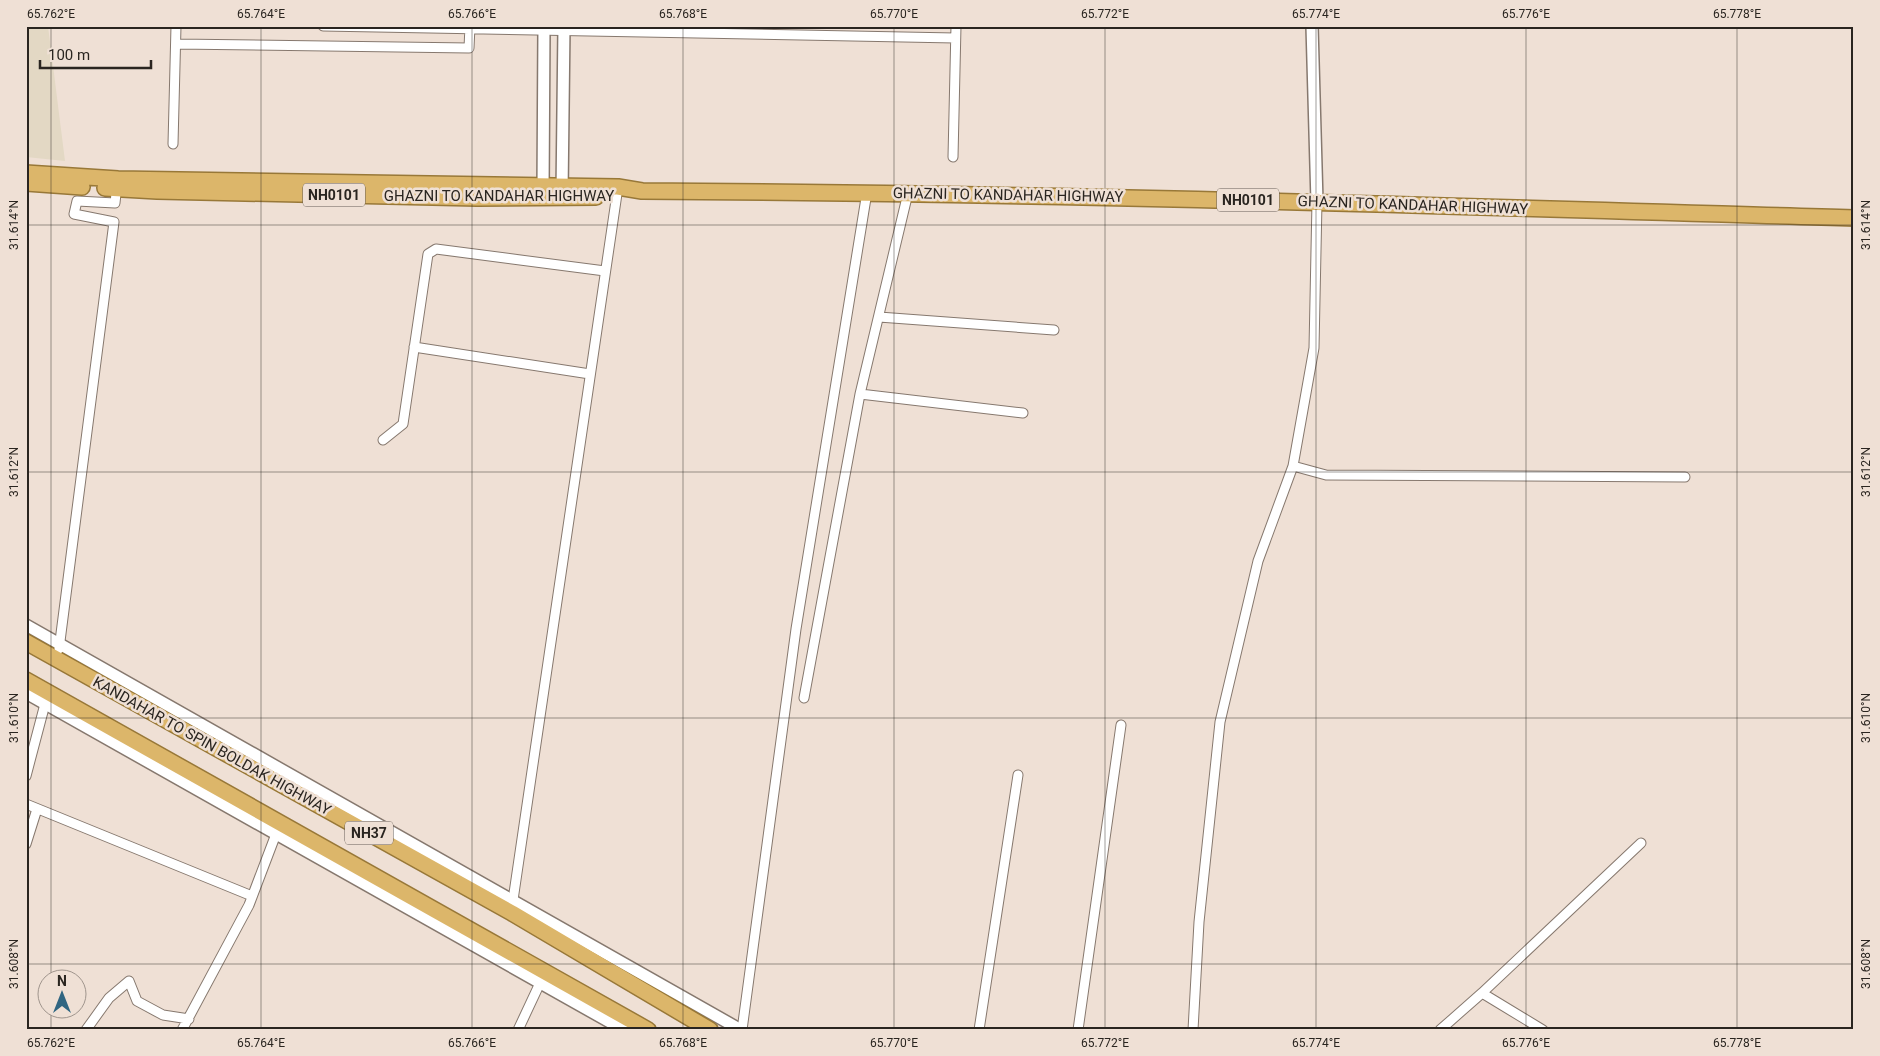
<svg xmlns="http://www.w3.org/2000/svg" width="1880" height="1056" font-family="Roboto,sans-serif">
	<style>
		.education { fill: #e3d8c4 }
		.lines { fill: none; stroke-linecap: round; stroke-linejoin: round }
		.minor-casing { stroke: #86786e; stroke-width: 11 }
		.tertiary-casing { stroke: #86786e; stroke-width: 14 }
		.trunk-casing { stroke: #987838; stroke-width: 18 }
		.minor { stroke: #fff; stroke-width: 9 }
		.tertiary { stroke: #fff; stroke-width: 11 }
		.trunk { stroke: #dcb66a; stroke-width: 15 }
		.ticks { fill: none; stroke: #2a2520; stroke-width: 1; stroke-opacity: 0.45 }
		.labels { text-anchor: middle; dominant-baseline: central; stroke-width: 5; stroke-linejoin: round; paint-order: stroke }
		.shield { fill: #efe0d5; stroke: #655d56; stroke-width: 1 }
		.shield-label { font-size: 14px; font-weight: bold; fill: #2a2520 }
		.street-label { font-size: 15px; fill: #2a2520; stroke: #efe0d5 }
		.neatline { fill: none; stroke: #2a2520; stroke-width: 2 }
		.ticks-label { font-size: 12px; text-anchor: middle; fill: #2a2520 }
	</style>
	<rect width="100%" height="100%" fill="#efe0d5"/>
	<path class="education" d="M26 26H48L65 161 26 157Z"/>
	<g class="lines">
		<g class="minor-casing">
			<path id="minor" d="M323 26 955 38
				M176 44 469 48 470 26
				M173 144 176 26
				M953 157 956 26
				M879 317 1054 330
				M414 347 590 374
				M860 394 1023 413
				M383 440 403 424 428 254 436 249 605 271
				M1293 466 1326 475 1685 477
				M59 649 114 222 74 214 77 201 115 203 117 184
				M804 698 860 394 908 193
				M26 776 45 704
				M26 804 252 896
				M26 844 37 809
				M513 900 618 187
				M1482 993 1543 1030
				M86 1030 109 998 129 981 137 1001 163 1015 189 1019
				M182 1030 249 905 276 834
				M518 1030 540 983
				M742 1030 796 629 867 192
				M979 1030 1018 775
				M1078 1030 1121 725
				M1193 1030 1199 922 1220 722 1258 561 1293 466 1314 348 1317 202
				M1440 1030 1482 993 1641 843"/>
		</g>
		<g class="tertiary-casing">
			<path id="tertiary" d="M1312 26 1317 202
				M543 192 544 26
				M562 193 564 26
				M26 625 741 1030
				M26 693 624 1030"/>
		</g>
		<g class="trunk-casing">
			<path id="trunk" d="M26 173 118 179 618 187 642 191C1046 193 1450 206 1854 218
				M26 183 82 187
				M105 188 157 191 477 198 596 197
				M26 642 512 913 710 1030
				M26 680 648 1030"/>
		</g>
		<use href="#minor" class="minor"/>
		<use href="#tertiary" class="tertiary"/>
		<use href="#trunk" class="trunk"/>
	</g>
	<path class="ticks" d="M51 26V978M261 26V1030M472 26V1030M683 26V1030M894 26V1030M1105 26V1030M1316 26V1030M1526 26V1030M1737 26V1030M26 225H1854M26 472H1854M26 718H1854M26 964H1854M51 1008V1030"/>
	<g class="labels">
		<g class="shield">
			<rect x="303" y="183.5" width="62" height="23" rx="4"/>
			<rect x="1217" y="188.5" width="62" height="23" rx="4"/>
			<rect x="345" y="821.5" width="48" height="23" rx="4"/>
		</g>
		<g class="shield-label">
			<text x="334" y="195">NH0101</text>
			<text x="1248" y="200">NH0101</text>
			<text x="369" y="833">NH37</text>
		</g>
		<g class="street-label">
			<text transform="translate(1008 195) rotate(1)">GHAZNI TO KANDAHAR HIGHWAY</text>
			<text x="499" y="196">GHAZNI TO KANDAHAR HIGHWAY</text>
			<text transform="translate(1413 205) rotate(2)">GHAZNI TO KANDAHAR HIGHWAY</text>
			<text transform="translate(212 746) rotate(29)">KANDAHAR TO SPIN BOLDAK HIGHWAY</text>
		</g>
	</g>
	<rect width="1880" height="1056" fill="none" stroke="#efe0d5" stroke-width="55"/>
	<g transform="translate(62 994)"><circle r="24" fill="#efe0d5" stroke="#a0958d"/>
	<path d="M0-4L9 19L0 12L-9 19Z" fill="#306581"/>
	<text y="-8" font-size="14" font-weight="bold" text-anchor="middle" fill="#2a2520">N</text>
	</g>
	<path d="M40 60v8h111v-8" fill="none" stroke="#2a2520" stroke-width="2.5"/>
	<text x="48" y="60" font-size="15" fill="#2a2520" stroke="#efe0d5" stroke-width="4" paint-order="stroke">100 m</text>
	<rect x="28" y="28" width="1824" height="1000" class="neatline"/>
	<g class="ticks-label">
		<text x="51" y="18">65.762°E</text>
		<text x="261" y="18">65.764°E</text>
		<text x="472" y="18">65.766°E</text>
		<text x="683" y="18">65.768°E</text>
		<text x="894" y="18">65.770°E</text>
		<text x="1105" y="18">65.772°E</text>
		<text x="1316" y="18">65.774°E</text>
		<text x="1526" y="18">65.776°E</text>
		<text x="1737" y="18">65.778°E</text>
		<text transform="translate(14 225) rotate(-90)" y="4">31.614°N</text>
		<text transform="translate(1866 225) rotate(-90)" y="4">31.614°N</text>
		<text transform="translate(14 472) rotate(-90)" y="4">31.612°N</text>
		<text transform="translate(1866 472) rotate(-90)" y="4">31.612°N</text>
		<text transform="translate(14 718) rotate(-90)" y="4">31.610°N</text>
		<text transform="translate(1866 718) rotate(-90)" y="4">31.610°N</text>
		<text transform="translate(14 964) rotate(-90)" y="4">31.608°N</text>
		<text transform="translate(1866 964) rotate(-90)" y="4">31.608°N</text>
		<text x="51" y="1047">65.762°E</text>
		<text x="261" y="1047">65.764°E</text>
		<text x="472" y="1047">65.766°E</text>
		<text x="683" y="1047">65.768°E</text>
		<text x="894" y="1047">65.770°E</text>
		<text x="1105" y="1047">65.772°E</text>
		<text x="1316" y="1047">65.774°E</text>
		<text x="1526" y="1047">65.776°E</text>
		<text x="1737" y="1047">65.778°E</text>
	</g>
</svg>
